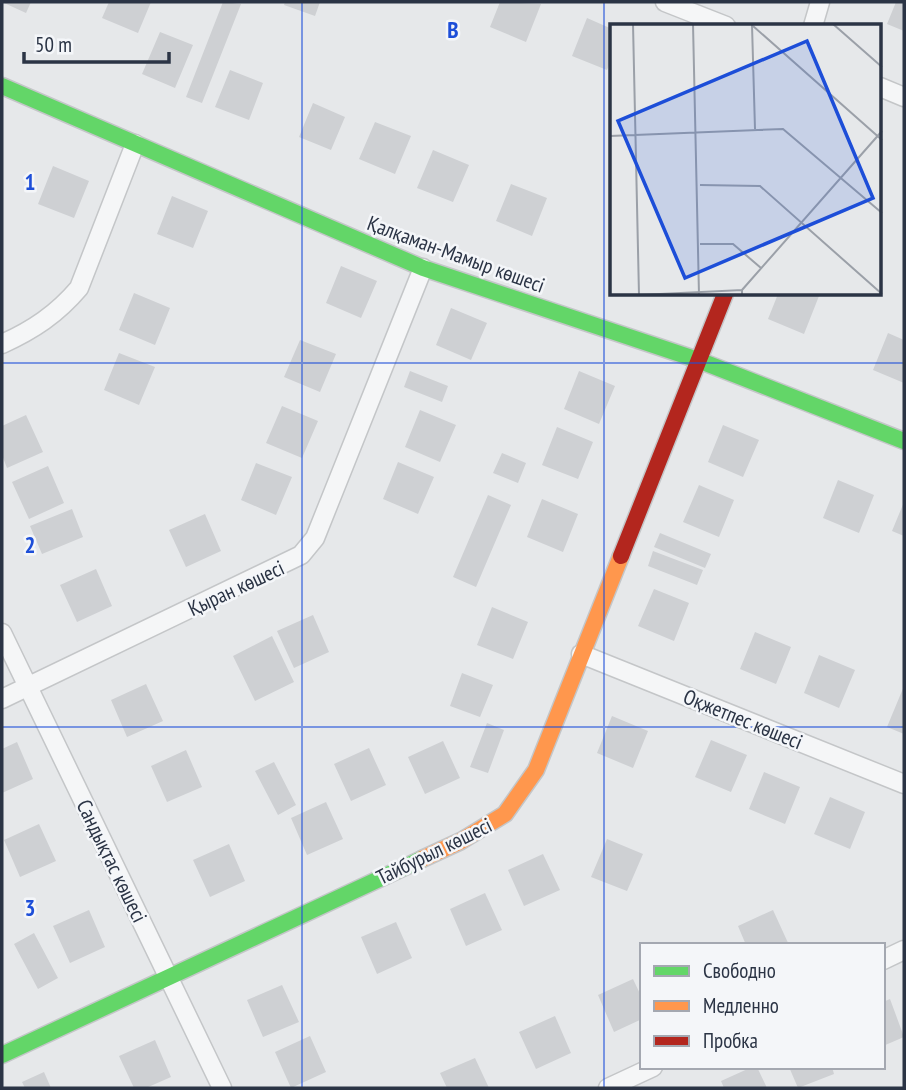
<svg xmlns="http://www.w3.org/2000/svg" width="906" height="1090" font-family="'PT Sans Narrow',sans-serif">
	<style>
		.building { fill: #ced0d3 }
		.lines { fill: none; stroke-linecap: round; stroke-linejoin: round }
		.street-casing { stroke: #c4c6c8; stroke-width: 21 }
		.fast-casing { stroke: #c4c6c8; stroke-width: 19 }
		.slow-casing { stroke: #c4c6c8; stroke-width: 19 }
		.jam-casing { stroke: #c4c6c8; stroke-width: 19 }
		.street { stroke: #f5f6f7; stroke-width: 18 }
		.fast { stroke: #63d668; stroke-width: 16 }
		.slow { stroke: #ff974d; stroke-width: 16 }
		.jam { stroke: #b3261e; stroke-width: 16 }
		.grid { fill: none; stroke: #1d4ed8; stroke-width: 2; stroke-opacity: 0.55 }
		.labels { text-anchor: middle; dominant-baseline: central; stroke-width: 5; stroke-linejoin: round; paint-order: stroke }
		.street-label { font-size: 21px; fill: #2b3445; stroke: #f4f6f9 }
		.inset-road { fill: none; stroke: #9ba0a8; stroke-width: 2 }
		.view { fill: #1d4ed8; fill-opacity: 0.15; stroke: #1d4ed8; stroke-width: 3.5 }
		.inset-edge { fill: none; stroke: #2b3445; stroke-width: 3.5 }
		.grid-label { font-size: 23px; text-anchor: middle; font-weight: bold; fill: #1d4ed8; stroke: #f4f6f9; stroke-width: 5; stroke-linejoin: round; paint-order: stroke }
	</style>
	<rect width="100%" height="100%" fill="#e6e8ea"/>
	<path class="building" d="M2 2H31L26 13Z
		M109 2H151L138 33 102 18Z
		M223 2 241 4 202 103 186 97Z
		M285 2H320L315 16 284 5Z
		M500 2 541 4 526 42 490 27Z
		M896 2H904V31L887 24Z
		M587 18 612 29V59L607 70 572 56Z
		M160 32 193 45 175 88 142 74Z
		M230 70 263 83 249 120 215 107Z
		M313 103 345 117 331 150 299 137Z
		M375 122 411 136 395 174 359 159Z
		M433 150 469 165 453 202 417 188Z
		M53 166 89 181 74 218 38 204Z
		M511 184 547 198 532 236 496 221Z
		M172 196 208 211 193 248 157 234Z
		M341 266 377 281 361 318 326 303Z
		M134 293 170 308 155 345 119 330Z
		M778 294 819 296 804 334 768 319Z
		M451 308 487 323 471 360 436 345Z
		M888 333 904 340V383L873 370Z
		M300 340 336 354 320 392 284 377Z
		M119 353 155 367 139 405 104 390Z
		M410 371 448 386 442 402 404 387Z
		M579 371 615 386 599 424 564 409Z
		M282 406 318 421 302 458 266 443Z
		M420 410 456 425 440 462 405 447Z
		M26 415 43 452 7 468 2 455V426Z
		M723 425 759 440 743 477 708 462Z
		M557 427 593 442 578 479 542 465Z
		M502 453 526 463 518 483 493 473Z
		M398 462 434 477 418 514 383 499Z
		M256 463 292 477 276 515 241 500Z
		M48 466 64 503 29 519 12 482Z
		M838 480 874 495 859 533 823 518Z
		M699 485 734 500 719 537 683 522Z
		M488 495 511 505 476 587 453 577Z
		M542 499 578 514 563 552 527 537Z
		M904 502V536L892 531Z
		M72 509 83 537 42 554 30 526Z
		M205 514 221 551 186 567 169 530Z
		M660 533 711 554 705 568 654 547Z
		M653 551 703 570 697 585 648 566Z
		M96 569 112 606 77 622 60 585Z
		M654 589 689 603 674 641 638 626Z
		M492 607 528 622 513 659 477 645Z
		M313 615 329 652 294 668 277 631Z
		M755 632 791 647 776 684 740 669Z
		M272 636 294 682 255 701 233 656Z
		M819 655 855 670 839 708 804 693Z
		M462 673 493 685 480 717 450 706Z
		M146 684 163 721 127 737 111 700Z
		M904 686V734L887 727Z
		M612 716 648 731 633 768 597 753Z
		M487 723 504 730 488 773 470 767Z
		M711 740 747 755 731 792 695 777Z
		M443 741 460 778 425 794 408 757Z
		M17 742 33 779 2 793V749Z
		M369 748 386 785 351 801 334 764Z
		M186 750 202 787 167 802 151 766Z
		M274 762 296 805 278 815 255 771Z
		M764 772 800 787 785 824 749 809Z
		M830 797 865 812 850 849 814 834Z
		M326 802 343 839 307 855 291 818Z
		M39 824 56 861 20 877 4 840Z
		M607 839 643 854 627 891 591 877Z
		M229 844 245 881 210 897 193 860Z
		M543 854 560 890 524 906 508 870Z
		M485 893 502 930 466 946 450 909Z
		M89 910 105 947 70 963 53 926Z
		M773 910 789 945H746L738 926Z
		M396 922 412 958 377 974 361 937Z
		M34 933 58 978 38 989 14 944Z
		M633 979 642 998V1019L614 1032 598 995Z
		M282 985 299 1022 263 1037 247 1000Z
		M890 999 904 1037 883 1046V1002Z
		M555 1016 571 1053 536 1069 519 1032Z
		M310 1036 326 1072 291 1088 275 1052Z
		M155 1040 171 1077 146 1088H134L119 1056Z
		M475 1058 489 1088H447L440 1073Z
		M752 1067H757L767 1088H724L721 1081Z
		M789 1067H832L834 1074 798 1088Z
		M44 1072 51 1088H25L22 1082Z"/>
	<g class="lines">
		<g class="street-casing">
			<path id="street" d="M665 2 726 26
				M813 26 820 2
				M880 87 904 97
				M2 344C33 330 57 314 79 288L135 144
				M2 633 222 1088
				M581 654 904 784
				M2 699 301 555 315 538 423 268
				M883 960 904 950
				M608 1088 653 1067"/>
		</g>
		<g class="fast-casing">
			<path id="fast" d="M2 86 423 268 698 360 904 441
				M2 1055 422 859"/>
		</g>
		<g class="slow-casing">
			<path id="slow" d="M422 859 461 841 505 814 536 770 621 556"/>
		</g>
		<g class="jam-casing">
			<path id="jam" d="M621 556 725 294"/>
		</g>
		<use href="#street" class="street"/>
		<use href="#fast" class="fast"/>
		<use href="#slow" class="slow"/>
		<use href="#jam" class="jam"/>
	</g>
	<path class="grid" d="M302 2V1088M604 2V1088M2 363H904M2 727H904"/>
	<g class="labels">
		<g class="street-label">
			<text transform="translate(456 254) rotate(20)">Қалқаман-Мамыр көшесі</text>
			<text transform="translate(236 588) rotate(-25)">Қыран көшесі</text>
			<text transform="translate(743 719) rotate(22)">Оқжетпес көшесі</text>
			<text transform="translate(434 851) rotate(-26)">Тайбурыл көшесі</text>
			<text transform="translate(112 861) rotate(64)">Сандықтас көшесі</text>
		</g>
	</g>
	<g transform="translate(610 24)">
		<rect width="271" height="271" fill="#e6e8ea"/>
		<path class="inset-road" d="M23 0 29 271M83 0 89 271M223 0 272 43M142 1 145 105M143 2 272 116M0 112 173 105 272 189M90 161 150 162 272 270M90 220H123L151 244M132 266 272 107M29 271 132 266V271"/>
		<path class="view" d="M197 17 263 174 75 254 8 97Z"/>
		<rect width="271" height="271" class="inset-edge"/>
	</g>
	<g class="grid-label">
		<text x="453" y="38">B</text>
		<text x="30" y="190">1</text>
		<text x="30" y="553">2</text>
		<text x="30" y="916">3</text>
	</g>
	<rect width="906" height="1090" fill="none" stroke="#2b3445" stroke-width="7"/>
	<rect x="640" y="943" width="245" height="126" fill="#f4f6f9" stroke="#a4a8b1" stroke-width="2"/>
	<rect x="654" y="966" width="35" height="10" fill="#63d668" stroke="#a4a8b1" stroke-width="2"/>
	<text x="703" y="978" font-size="21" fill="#2b3445">Свободно</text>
	<rect x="654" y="1001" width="35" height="10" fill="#ff974d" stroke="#a4a8b1" stroke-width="2"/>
	<text x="703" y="1013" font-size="21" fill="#2b3445">Медленно</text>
	<rect x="654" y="1036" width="35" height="10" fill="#b3261e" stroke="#a4a8b1" stroke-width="2"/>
	<text x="703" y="1048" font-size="21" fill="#2b3445">Пробка</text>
	<path d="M24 52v10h145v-10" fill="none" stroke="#2b3445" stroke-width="3.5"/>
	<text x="35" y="52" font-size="21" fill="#2b3445" stroke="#f4f6f9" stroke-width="5" paint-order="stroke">50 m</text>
</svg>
